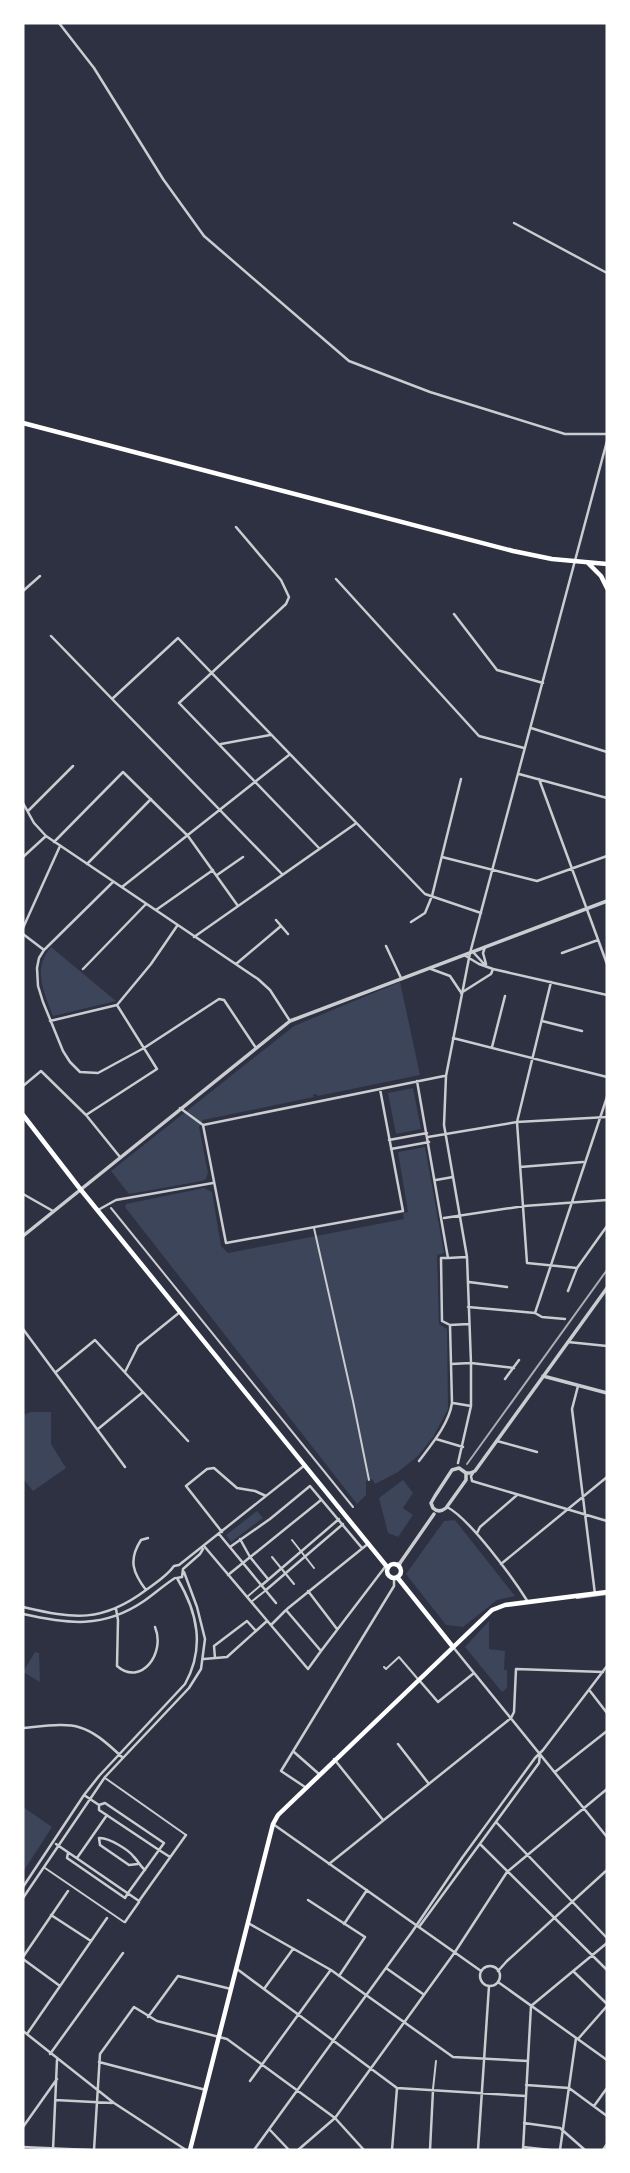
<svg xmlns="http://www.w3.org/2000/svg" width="630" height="2173" font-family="'Crimson Pro',serif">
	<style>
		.green { fill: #3c4559 }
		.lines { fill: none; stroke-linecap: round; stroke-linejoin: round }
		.service { stroke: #caccd0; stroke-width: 2 }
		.pedestrian { stroke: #caccd0; stroke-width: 2 }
		.minor { stroke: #caccd0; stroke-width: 2.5 }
		.tertiary { stroke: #caccd0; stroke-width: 3.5 }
		.secondary { stroke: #fff; stroke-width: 4.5 }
		.primary { stroke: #fff; stroke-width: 4.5 }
		.rail { stroke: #abadb3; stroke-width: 2 }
	</style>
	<rect width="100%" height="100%" fill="#2d3142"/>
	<path class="green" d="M51 947 116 1001 53 1016C44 992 32 969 51 947Z
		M400 982 420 1075 318 1096 316 1094 313 1095 314 1097 203 1120 199 1127 208 1173 206 1179 202 1181 129 1194 111 1171 294 1026Z
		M413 1088 421 1129 396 1134 388 1093Z
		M425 1147 444 1253 437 1255 439 1324 447 1329 448 1409 433 1437 418 1456 398 1472 375 1484 372 1479 366 1481V1495L357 1504 125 1207 126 1204 204 1188 212 1192 221 1246 228 1253 404 1219 403 1213 408 1212 398 1152Z
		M31 1412H51V1444L66 1468 33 1491 23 1479V1415Z
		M403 1480 413 1493 403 1508 413 1515 398 1537 388 1533 379 1498Z
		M257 1511 263 1518 231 1542 226 1535Z
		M455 1520 515 1596 497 1600 463 1627 446 1625 406 1574 444 1521Z
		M489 1621V1649L505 1651 504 1670H507V1688L502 1692 465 1647Z
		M35 1652 39 1653 40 1682 23 1672Z
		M23 1807 52 1827 23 1872Z"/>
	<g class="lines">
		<path class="service" d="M292 1540 314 1568
			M272 1557 294 1584
			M577 1598 607 1594
			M384 1667 386 1669 399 1657 417 1678
			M433 2089 436 2061"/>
		<path class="pedestrian" d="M111 1208 353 1507
			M314 1228 353 1401 369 1480
			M247 1597 261 1585
			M251 1602 265 1591
			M105 1778 186 1835
			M45 1868 124 1922"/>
		<path class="minor" d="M59 23 94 68 163 179 204 236 349 361 430 392 565 434H607
			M514 223 607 273
			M236 527 281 580 289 597 286 604 179 703 319 848
			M336 579 479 736 524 748
			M23 591 40 576
			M454 614 497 670 543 683
			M51 636 282 874
			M112 699 178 638 425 894 481 913
			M531 728 607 752
			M221 744 270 735
			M519 774 607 798
			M539 779 607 964
			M23 803 34 823 46 836 258 979 270 990 290 1021
			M28 811 73 766
			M54 842 123 772 188 836 238 906
			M23 857 46 836
			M442 857 537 881 607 856
			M87 864 151 799
			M217 875 243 857
			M113 882 44 950 39 958 37 968 38 986 43 1002 63 1051 70 1062 80 1072 98 1073 144 1048 219 999 224 1000 256 1048
			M122 887 289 755
			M156 910 213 870
			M276 920 288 934
			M411 922 425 913 432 896 461 779
			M23 928 60 846
			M23 934 44 950
			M194 937 355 824
			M386 946 401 978
			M485 947 483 953 486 964
			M473 952 485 965
			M562 953 598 940
			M464 955 479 964 493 969 607 995
			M236 964 281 926
			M83 969 146 904
			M431 969 450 976 460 991
			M551 982 517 1122 527 1263 577 1268
			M461 993 491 974 493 969
			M50 1021 117 1005 151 964 177 926
			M542 1021 582 1031
			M453 1038 607 1077
			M492 1047 505 996
			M417 1081 448 1258H441L442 1321 450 1325 452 1403C449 1424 431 1445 419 1461
			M23 1086 41 1071 86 1115 120 1157
			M380 1089 403 1211 226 1243 203 1125C284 1109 364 1092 444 1076
			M180 1108 203 1125
			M86 1115 157 1069 117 1005
			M428 1137 517 1122 607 1117
			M389 1140 427 1133
			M391 1149 429 1142
			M520 1167 583 1162
			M436 1180 453 1177
			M23 1194 53 1211
			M98 1210 116 1200 213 1183
			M444 1218 524 1206 607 1200
			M448 1258 466 1257
			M469 1282 507 1287
			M568 1291 577 1268 607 1226
			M468 1307 535 1313 542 1317 565 1319
			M535 1313 607 1097
			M450 1325 469 1324
			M23 1329 125 1467
			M568 1342 607 1346
			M451 1364 471 1363 514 1368
			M56 1372 95 1340 188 1441
			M125 1372 138 1346 180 1312
			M505 1379 519 1360
			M578 1386 572 1409 595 1594
			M453 1403 471 1406
			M98 1429 143 1392
			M436 1439 463 1447
			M497 1441 537 1452
			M458 1463 471 1406V1363L467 1257 444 1125 446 1076 470 953 607 441
			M473 1473 471 1476 472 1481 607 1521
			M447 1507C470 1519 513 1578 528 1602
			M222 1532 186 1486 207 1469 214 1468 237 1488 255 1491 266 1496
			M477 1533 480 1527 517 1495
			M219 1534 276 1603
			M240 1539 250 1557 268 1579
			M204 1546 308 1669 321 1651 286 1610 271 1625
			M230 1547 270 1519 310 1486 362 1548
			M501 1564 607 1477
			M228 1575 321 1500
			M177 1578 182 1577 183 1569 200 1554 203 1549
			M262 1585 339 1519
			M146 1590C133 1573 128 1560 141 1540L148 1538
			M266 1590 343 1524
			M308 1591 337 1629
			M23 1607C74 1619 102 1623 146 1590 157 1582 167 1576 174 1566L179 1565 305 1465
			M116 1609 118 1620 117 1666C141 1687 166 1653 155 1627
			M287 1609 369 1543
			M23 1614C68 1624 103 1629 144 1601 154 1594 164 1585 175 1578
			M453 1647 607 1837
			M321 1651 385 1567
			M215 1658 214 1646 247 1621 256 1631
			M204 1659 227 1657 267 1621
			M419 1680 438 1702 474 1673
			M590 1691 607 1713
			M23 1728C76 1723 83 1720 123 1758
			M398 1744 429 1784
			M294 1752 319 1774
			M334 1759 383 1820
			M555 1772 607 1731
			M305 1787 281 1771 394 1586V1578
			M84 1795 99 1805 105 1803 164 1843 159 1850 99 1810V1805
			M496 1822 607 1938
			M273 1824 481 1971
			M56 1844 139 1901 186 1835
			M480 1844 607 1970
			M68 1853 67 1858 125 1898 128 1893
			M77 1858 107 1815
			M138 1864 129 1865 100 1845 99 1838C108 1837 129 1850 134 1857 139 1862 139 1865 145 1870
			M329 1864 511 1718 514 1712 516 1669 603 1672
			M23 1887 84 1795 99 1776 185 1684C205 1648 198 1613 177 1578
			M128 1893 159 1850 170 1857
			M23 1898 105 1777 189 1688 201 1669 205 1639 197 1607 184 1572
			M308 1900 365 1937 339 1976
			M51 1915 91 1941
			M125 1922 139 1902
			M248 1923 331 1970 453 2057 528 2061
			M344 1924 367 1890
			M419 1927 539 1763 540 1754
			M23 1957 68 1891
			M23 1959 60 1986
			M480 1976a10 10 0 1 1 20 0a10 10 0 1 1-20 0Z
			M386 1968 423 1994
			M237 1969 397 2088
			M498 1971 507 1961 607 1870
			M573 1971 607 2004
			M498 1982 607 2060
			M264 1989 293 1949
			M148 2017 178 1976 231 1989
			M23 2031 114 2103 186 2150
			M27 2034 107 1918
			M578 2039 607 2006
			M50 2054 123 1953
			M99 2062 206 2090
			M250 2081 330 1971
			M526 2085 569 2088 607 2116
			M397 2088 526 2096
			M55 2100 112 2103
			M594 2106 607 2088
			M524 2123 560 2128 585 2150
			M23 2127 57 2079
			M270 2130 289 2150
			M23 2147 90 2150
			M523 2147 550 2150
			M53 2150 57 2060
			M94 2150 100 2054 134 2007 157 2021 227 2039 335 2118 364 2150
			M254 2150 412 1932 462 1858 535 1758 543 1750 607 1666
			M298 2150 335 2118 455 1952 507 1872 607 1789
			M392 2150 397 2088
			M430 2150 433 2090
			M478 2150 489 1986
			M523 2150 531 2006 607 1943
			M560 2150 576 2038
			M603 2150 607 2144"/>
		<path class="tertiary" d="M23 1236 290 1021 607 901
			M543 1376 607 1393
			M459 1468 466 1473V1480L446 1508C441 1512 437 1512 433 1508L431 1503 435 1496 452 1470Z
			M466 1473H470L475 1471 607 1288
			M400 1563 434 1514
			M396 1565 400 1563 399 1567"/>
		<path class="secondary" d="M23 1115 81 1190 388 1568
			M387 1571a7 7 0 1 1 14 0a7 7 0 1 1-14 0Z
			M397 1577 453 1647
			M190 2150 273 1824 278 1815 492 1610 505 1605 607 1592"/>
		<path class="primary" d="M23 423 513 551 552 559 607 564
			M588 563 601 576 607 588"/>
		<path class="rail" d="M467 1464 607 1270"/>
	</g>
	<rect width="630" height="2173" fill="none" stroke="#ffffff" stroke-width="49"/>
</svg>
